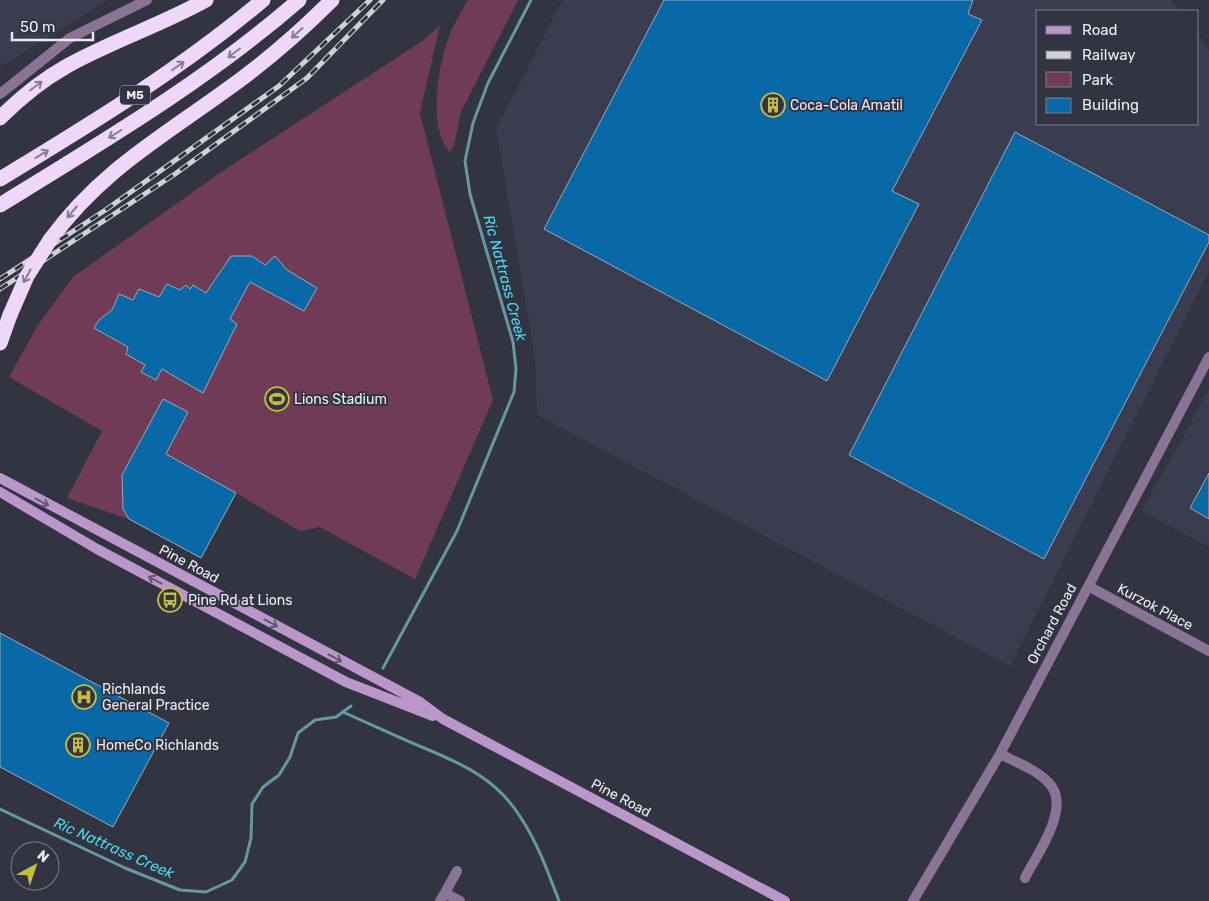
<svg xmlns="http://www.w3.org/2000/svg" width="1209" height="901" font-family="Rubik,sans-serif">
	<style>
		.built { fill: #3a3c50 }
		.green { fill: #703b56 }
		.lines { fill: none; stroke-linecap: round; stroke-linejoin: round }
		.stream { stroke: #6398a4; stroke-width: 3 }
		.building { fill: #0969a6; stroke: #9caab7 }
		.street { stroke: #8a7495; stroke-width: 10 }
		.secondary { stroke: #ba96cb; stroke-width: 10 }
		.highway { stroke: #eed7f8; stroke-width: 15 }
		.rail-casing { stroke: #cfd0da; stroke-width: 5 }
		.rail { stroke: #333442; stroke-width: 3; stroke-dasharray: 9; stroke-linecap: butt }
		.highway-bridge { stroke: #eed7f8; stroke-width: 15 }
		.oneway { stroke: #877d94 }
		.oneway2 { stroke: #625672 }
		.labels { text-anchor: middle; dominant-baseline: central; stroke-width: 4; stroke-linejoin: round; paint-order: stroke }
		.shield { fill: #333442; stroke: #b3b4bf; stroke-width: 1 }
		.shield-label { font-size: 12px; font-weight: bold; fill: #eaebf4 }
		.poi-label { font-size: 14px; fill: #eaebf4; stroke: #333442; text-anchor: start }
		.street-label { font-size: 14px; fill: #eaebf4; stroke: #333442 }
		.water-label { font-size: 15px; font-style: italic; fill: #49d9f1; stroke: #333442 }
	</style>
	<rect width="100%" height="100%" fill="#333442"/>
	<path class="built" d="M0 0H108L0 67Z
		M563 0H1171L1179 11H1038V124H1198V35L1209 50V271L1010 666 537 415 535 358 496 128Z
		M1209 389V547L1142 511Z"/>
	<path class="green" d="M468 0H518L461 112 454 145 450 152C426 128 439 60 451 31 456 21 462 10 468 0Z
		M440 25 420 113 493 400 415 579 320 527 300 531 236 493 201 558 128 519 67 498 102 431 9 377 38 325 73 277 224 170 424 40Z"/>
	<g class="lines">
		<path class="stream" d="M383 668 457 531 514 392 516 369 513 342 470 194 465 161 473 123 488 83 531 0
			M343 712C370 724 397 737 424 748 463 764 498 780 521 818 538 844 548 872 559 901
			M0 809 125 868 180 890 206 892 232 880 245 862 251 838 252 804 263 787 279 775 290 757 298 733 315 720 336 717 351 706"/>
	</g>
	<path class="building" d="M664 0H973L968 14 982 20 892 191 919 204 827 381 544 229Z
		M1015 132 1209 235V242L1044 559 849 455Z
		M231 256H252L265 265 275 256 287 270 317 288 304 311 250 282 230 319 237 324 203 393 162 369 156 380 141 372 145 365 126 354 128 347 94 328 99 320 112 310 119 294 133 300 139 289 159 297 167 284 180 290 186 285 190 289 193 285 206 293Z
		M163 399 188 412 166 454 236 493 201 558 129 519 123 509 122 475Z
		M1209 473V519L1190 508Z
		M0 633 169 723 113 827 0 767Z"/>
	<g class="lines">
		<path class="street" d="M0 94 70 38 147 0
			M1088 586 1209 651
			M1000 754C1016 762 1037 770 1049 783 1072 807 1037 854 1025 878
			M445 893 457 871
			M440 901 445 893 460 901
			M913 901 1000 754 1209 357"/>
		<path class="secondary" d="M0 478 420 702 443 719 785 901
			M0 492 97 549 346 682 433 716"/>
		<path class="highway" d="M0 118C20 98 42 80 67 66 112 41 161 25 206 0
			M0 179C91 124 181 69 263 0
			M0 205C104 141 207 80 299 0
			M50 240C99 173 157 140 222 93 262 65 298 34 332 0
			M0 343 10 315"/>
		<g class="rail-casing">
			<path id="rail" d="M0 279 107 209 279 86 370 0
				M0 289 175 174 307 78 383 0"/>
		</g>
		<use href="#rail" class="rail"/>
		<path class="highway-bridge" d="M10 315 27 276 50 240"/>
	</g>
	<defs><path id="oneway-shaft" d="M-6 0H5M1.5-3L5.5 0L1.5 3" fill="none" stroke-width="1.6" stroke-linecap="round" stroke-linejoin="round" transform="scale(1.25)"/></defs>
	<g class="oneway">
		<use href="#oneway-shaft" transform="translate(297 33) rotate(138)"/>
		<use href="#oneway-shaft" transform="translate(234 53) rotate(143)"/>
		<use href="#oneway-shaft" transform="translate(178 66) rotate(-35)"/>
		<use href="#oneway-shaft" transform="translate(36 86) rotate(-37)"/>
		<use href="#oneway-shaft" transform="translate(115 134) rotate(148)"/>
		<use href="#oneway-shaft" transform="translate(42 154) rotate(-31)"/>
		<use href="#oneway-shaft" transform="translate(72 212) rotate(130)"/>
		<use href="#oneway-shaft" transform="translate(27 276) rotate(119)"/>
	</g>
	<g class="oneway2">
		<use href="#oneway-shaft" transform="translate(42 502) rotate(29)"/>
		<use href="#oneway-shaft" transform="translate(155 580) rotate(-152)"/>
		<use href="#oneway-shaft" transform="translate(271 623) rotate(28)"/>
		<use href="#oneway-shaft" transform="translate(335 658) rotate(28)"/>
	</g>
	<defs>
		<g id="building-ring" transform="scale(1.25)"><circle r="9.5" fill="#333442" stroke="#c4bd3e" stroke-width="1.5"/><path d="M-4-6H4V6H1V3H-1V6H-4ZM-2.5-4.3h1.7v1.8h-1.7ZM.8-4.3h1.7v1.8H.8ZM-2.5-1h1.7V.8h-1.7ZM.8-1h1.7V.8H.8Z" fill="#c4bd3e"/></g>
		<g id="stadium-ring" transform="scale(1.25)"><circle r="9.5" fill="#333442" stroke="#c4bd3e" stroke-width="1.5"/><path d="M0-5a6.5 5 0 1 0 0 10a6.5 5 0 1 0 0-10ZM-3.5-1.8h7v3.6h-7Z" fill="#c4bd3e"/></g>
		<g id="bus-ring" transform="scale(1.25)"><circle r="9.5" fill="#333442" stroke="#c4bd3e" stroke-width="1.5"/><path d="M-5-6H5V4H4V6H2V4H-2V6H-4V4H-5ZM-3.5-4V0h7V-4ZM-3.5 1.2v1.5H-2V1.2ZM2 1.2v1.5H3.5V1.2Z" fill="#c4bd3e"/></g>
		<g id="hospital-ring" transform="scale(1.25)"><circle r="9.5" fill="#333442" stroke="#c4bd3e" stroke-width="1.5"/><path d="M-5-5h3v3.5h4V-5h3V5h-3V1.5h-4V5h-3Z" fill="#c4bd3e"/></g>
	</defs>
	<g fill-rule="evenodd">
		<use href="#building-ring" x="773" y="105"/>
		<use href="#stadium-ring" x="277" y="399"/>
		<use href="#bus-ring" x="170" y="600"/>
		<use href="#hospital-ring" x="84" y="697"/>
		<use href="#building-ring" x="78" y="745"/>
	</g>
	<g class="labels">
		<rect class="shield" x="120" y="85.5" width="30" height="19" rx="4"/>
		<g class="shield-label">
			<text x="135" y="95">M5</text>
		</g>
		<g class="poi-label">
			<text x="790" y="105">Coca-Cola Amatil</text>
			<text x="294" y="399">Lions Stadium</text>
			<text x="188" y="600">Pine Rd at Lions</text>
			<text x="102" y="689">Richlands<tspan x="102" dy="16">General Practice</tspan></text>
			<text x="96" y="745">HomeCo Richlands</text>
		</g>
		<g class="street-label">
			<text transform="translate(189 564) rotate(28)">Pine Road</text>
			<text transform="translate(1155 607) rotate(28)">Kurzok Place</text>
			<text transform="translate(1052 624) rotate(-62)">Orchard Road</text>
			<text transform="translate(621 798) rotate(28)">Pine Road</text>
		</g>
		<g class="water-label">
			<text transform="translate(505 278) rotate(75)">Ric Nattrass Creek</text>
			<text transform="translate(114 848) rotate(24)">Ric Nattrass Creek</text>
		</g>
	</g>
	<rect x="1036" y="10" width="162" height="115" fill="#333442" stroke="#7c7d89"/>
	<rect x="1046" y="26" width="25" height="8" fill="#ba96cb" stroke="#7c7d89"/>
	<text x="1082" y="35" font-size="15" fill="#eaebf4">Road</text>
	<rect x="1046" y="51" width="25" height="8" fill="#cfd0da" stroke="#7c7d89"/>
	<text x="1082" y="60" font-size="15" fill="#eaebf4">Railway</text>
	<rect x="1046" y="72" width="25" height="15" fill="#703b56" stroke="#7c7d89"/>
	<text x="1082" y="85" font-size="15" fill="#eaebf4">Park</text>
	<rect x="1046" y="98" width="25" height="15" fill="#0969a6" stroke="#7c7d89"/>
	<text x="1082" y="110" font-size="15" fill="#eaebf4">Building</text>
	<g transform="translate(35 866) rotate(40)"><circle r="24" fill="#333442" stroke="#7c7d89"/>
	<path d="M0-4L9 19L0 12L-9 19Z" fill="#c4bd3e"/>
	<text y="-8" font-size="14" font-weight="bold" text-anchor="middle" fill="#eaebf4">N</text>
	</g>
	<path d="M12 32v8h81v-8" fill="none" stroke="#eaebf4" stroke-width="2.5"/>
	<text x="20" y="32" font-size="15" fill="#eaebf4" stroke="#333442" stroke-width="4" paint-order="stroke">50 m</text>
</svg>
